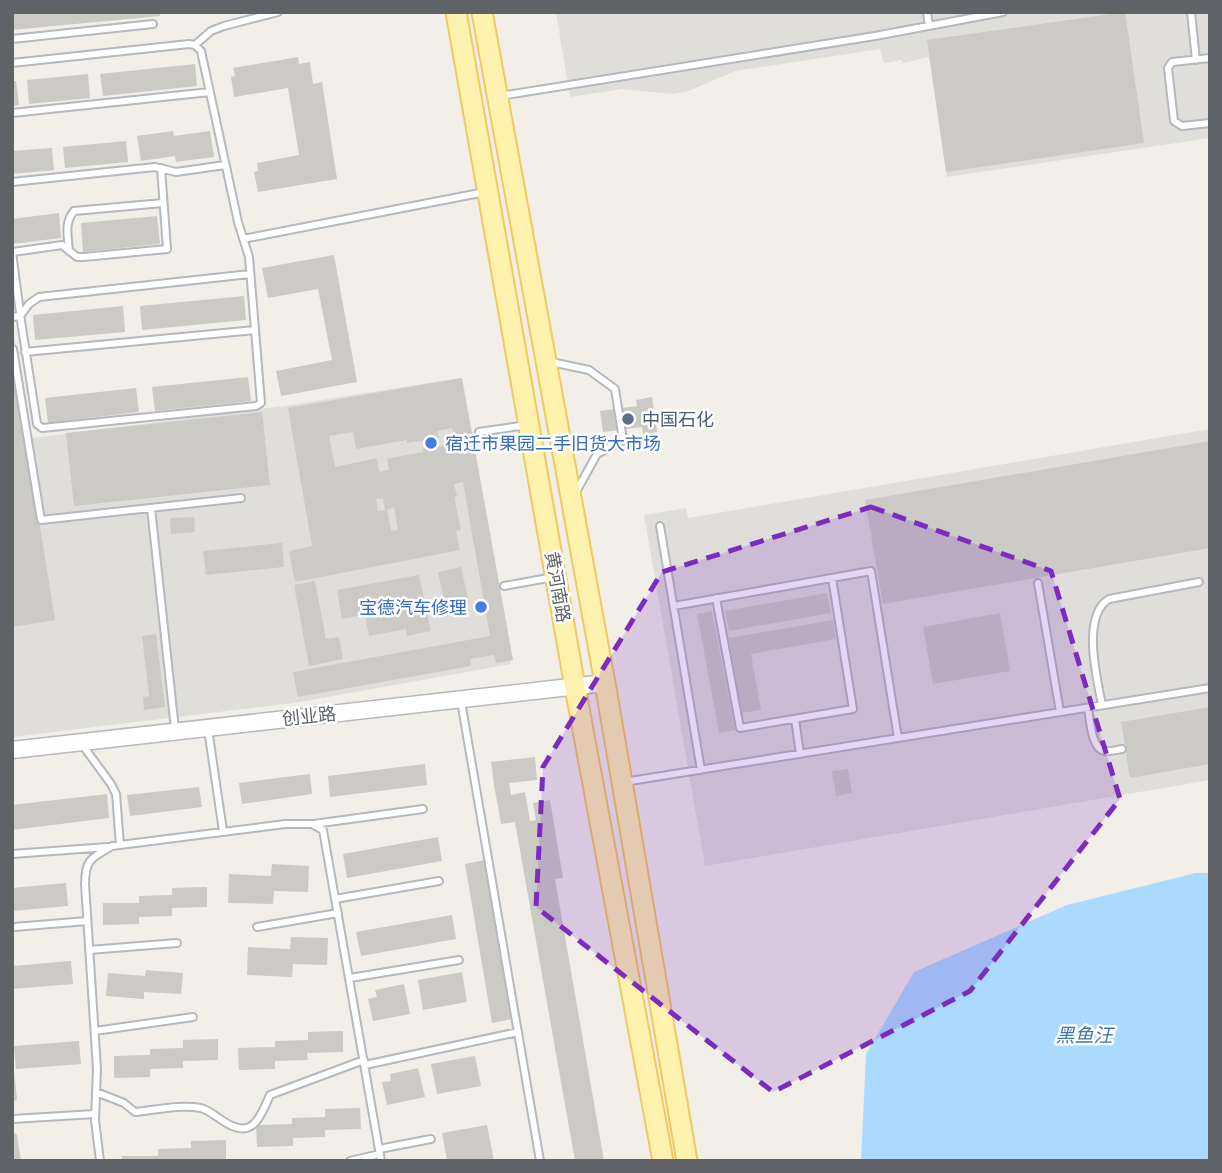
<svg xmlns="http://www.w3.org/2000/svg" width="1222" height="1173" font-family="'Roboto Condensed','Noto Sans SC',sans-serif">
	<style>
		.industrial { fill: #e0deda }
		.water { fill: #aadaff }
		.building { fill: #cccac5; fill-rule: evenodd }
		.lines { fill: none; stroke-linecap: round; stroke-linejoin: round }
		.service-casing { stroke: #b5b8bc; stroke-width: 10 }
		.tertiary-casing { stroke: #b5b8bc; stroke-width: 19 }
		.primary-casing { stroke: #f2c960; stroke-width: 23 }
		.service { stroke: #fff; stroke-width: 6 }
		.tertiary { stroke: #fff; stroke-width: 16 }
		.primary { stroke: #fff2af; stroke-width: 19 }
		.marked { fill: #7b2cbf; fill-opacity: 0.2; stroke: #7b2cbf; stroke-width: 5; stroke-dasharray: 14 9; stroke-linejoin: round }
		.service-dot { fill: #5c6f8a; stroke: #fff; stroke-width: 2.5 }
		.shop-dot { fill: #3f7fe0; stroke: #fff; stroke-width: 2.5 }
		.labels { text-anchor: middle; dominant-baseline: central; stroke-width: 5; stroke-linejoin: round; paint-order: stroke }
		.service-label { font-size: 18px; fill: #4e5e75; stroke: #fff; text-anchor: start }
		.shop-label { font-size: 18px; fill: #366cbe; stroke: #fff; text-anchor: start }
		.street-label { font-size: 18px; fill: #5f6368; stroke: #fff }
		.water-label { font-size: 19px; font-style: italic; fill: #4174aa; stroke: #fff }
	</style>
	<rect width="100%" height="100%" fill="#f1efe8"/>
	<path class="industrial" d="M556 12H1210V138L947 177 929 57 903 63 902 60 884 63 880 49 735 71 689 91 672 94 622 89 570 97Z
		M12 324 32 438 284 406 460 378 511 664 294 703 12 737Z
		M1210 429V780L705 866 644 515 686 508 688 518Z"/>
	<path class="water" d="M1196 873H1210V1161H861L866 1054 914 972 1067 905Z"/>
	<path class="building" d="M12 12H160V16L12 30Z
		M1125 12 1144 143 946 172 927 40Z
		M298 57 299 64 310 62 313 84 322 82 337 179 258 192 254 172 258 171 257 163 299 155 288 88 234 97 231 77 235 76 233 68Z
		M195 64 197 86 103 96 100 74Z
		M88 74 90 98 29 104 27 80Z
		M12 81H16L19 105 12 106Z
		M173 131 174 136 210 131 214 157 176 162 175 156 141 161 137 136Z
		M126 141 128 162 65 168 63 147Z
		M52 148 54 170 12 174V151Z
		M59 213 61 238 12 244V219Z
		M157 216 160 244 83 252 81 223Z
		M334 255 357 382 281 396 276 371 332 360 318 289 268 298 262 268Z
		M244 296 246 320 142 330 140 306Z
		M123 306 125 332 35 340 33 315Z
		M12 363H14L55 620 12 627Z
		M248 377 251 401 155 411 152 387Z
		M462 378 513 660 496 663 494 655 470 659 471 666 298 697 293 672 490 636 463 482 454 484 457 496 454 497 461 530 456 531 460 550 295 582 289 551 312 546 288 408ZM452 428 457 448 447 450 446 445 423 449V452L387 459 389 470 379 472 377 458 335 467 329 436 353 432 356 449 407 440V443L439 438 437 431ZM383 498 385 510 378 511 376 499ZM394 507 398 530 391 531 387 510Z
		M136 388 139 412 48 423 45 398Z
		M652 397 657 432 643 434 642 427 603 432 600 411 637 406 636 400Z
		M262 412 270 485 74 506 66 433Z
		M1210 441V548L883 604 865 500Z
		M194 517 195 532 171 534 170 518Z
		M282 543 284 567 206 575 203 551Z
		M461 567 469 603 446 608 438 572Z
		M419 575 431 631 407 636 406 629 369 636 365 615 342 619 337 590Z
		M315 581 326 639 339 637 343 659 309 666 294 585Z
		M827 593 831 613 729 631 725 611Z
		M712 611 735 730 719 733 697 614Z
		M1000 613 1010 671 933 684 923 627Z
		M833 620 836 639 751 654 761 710 742 713 729 638Z
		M156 634 165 707 144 710 143 697 149 696 142 636Z
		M1210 707V764L1130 778 1121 722Z
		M535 757 537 780 509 783 511 795 525 792 530 821 536 820 533 803 550 800 563 878 555 879 604 1161H575L515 822 501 824 494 785 491 762Z
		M425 764 427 785 330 797 328 776Z
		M848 769 852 793 836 796 832 771Z
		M310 774 312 794 242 804 239 783Z
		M199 787 202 807 130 816 127 795Z
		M107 794 109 818 12 830V805Z
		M438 837 442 861 347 878 343 854Z
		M485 860 512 1019 492 1023 465 864Z
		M272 864 309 866 308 892 274 891 273 904 228 903 229 874 271 876Z
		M66 883 68 906 12 911V888Z
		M207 887V907L172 908V916L139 917V924L103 925V903H139V896L172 895V888Z
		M452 915 456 939 361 956 356 932Z
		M291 937 328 938 327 965 293 964 292 977 247 975 248 947 290 949Z
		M71 961 73 984 12 989V966Z
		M146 970 183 973 181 994 144 992V999L106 996 108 973 145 976Z
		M462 972 467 1002 423 1010 418 980Z
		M404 984 410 1014 373 1021 368 999 377 997 375 990Z
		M343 1031V1052L307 1053 308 1060 275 1061V1069L239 1070 238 1048 275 1047V1041L308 1040V1032Z
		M218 1039V1060L183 1061V1068L150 1069V1077L114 1078V1056L150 1055V1049L183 1048V1040Z
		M79 1041 81 1064 16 1069 14 1046Z
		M475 1056 481 1086 437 1094 431 1064Z
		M418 1068 425 1097 387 1105 382 1082 391 1081 390 1074Z
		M12 1072H14L17 1099 12 1103Z
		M360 1108 361 1129 325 1130V1137L293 1138V1146L257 1147 256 1125 292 1124V1118L325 1117V1109Z
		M487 1125 494 1161H447L442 1133Z
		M12 1132 17 1135 21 1161H12Z
		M226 1140V1161H122V1156H158V1149L191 1148V1141Z"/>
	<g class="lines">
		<g class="service-casing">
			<path id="service" d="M927 12 929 26
				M1191 12 1196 60
				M12 39 153 24
				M195 45 211 31 224 26 278 12
				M1210 58 1172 62 1168 68 1174 121 1182 126 1210 123
				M12 63 189 44 195 45 201 51 238 222 249 257 261 403 256 406 42 428 37 424 21 321 12 252
				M500 96 875 36 1003 12
				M12 113 210 92
				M12 182 155 167 176 172 225 165
				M243 239 485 192
				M69 251C68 236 64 223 74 211L163 203
				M13 252 62 245 77 257H84L167 249 161 168
				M12 317 20 316 29 304 39 297 250 274
				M13 349 41 520 241 498
				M25 352 255 330
				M551 362 589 370 615 389 623 440 597 454 576 492
				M479 432 527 425
				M151 508 175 729
				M660 526 701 770
				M1038 583 1060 712
				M504 586 554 577
				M716 598 740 728 853 709 832 578
				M674 606 871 571 898 738
				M461 701 540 1161
				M1102 705C1097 679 1081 616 1109 599L1199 582
				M1088 708C1090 719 1091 748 1104 751 1109 752 1116 750 1122 749
				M795 719 800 754
				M208 729 223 831
				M81 743 111 784 116 794 120 845
				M624 782 1210 688
				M314 824 423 809
				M12 854 108 847
				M335 899 439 881
				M14 927 87 921
				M257 927 338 913
				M89 950 177 943
				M350 978 459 960
				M95 1031 193 1017
				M365 1065 518 1032
				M96 1092 124 1103 135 1112C156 1110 180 1104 201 1108 208 1110 214 1115 220 1119 251 1141 258 1122 270 1095L364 1060
				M12 1119 95 1114
				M379 1149 431 1139
				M100 1161 95 1120 97 1069 85 884C85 860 91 858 112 846L285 824H312L323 830 381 1161
				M350 1161 380 1154"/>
		</g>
		<g class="tertiary-casing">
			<path id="tertiary" d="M12 750 605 683"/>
		</g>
		<g class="primary-casing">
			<path id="primary" d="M456 12 575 687 663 1161
				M482 12 605 683 687 1161"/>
		</g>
		<use href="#service" class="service"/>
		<use href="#tertiary" class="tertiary"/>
		<use href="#primary" class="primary"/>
	</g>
	<path class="marked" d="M871 507 1051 571 1120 799 970 991 773 1092 536 907 543 767 662 572Z"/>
	<circle class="service-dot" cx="628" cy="419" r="7"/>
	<g class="shop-dot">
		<circle cx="431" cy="443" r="7"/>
		<circle cx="481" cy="607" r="7"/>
	</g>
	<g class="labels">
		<g class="service-label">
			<text x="642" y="419">中国石化</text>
		</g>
		<g class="shop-label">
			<text x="445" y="443">宿迁市果园二手旧货大市场</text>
			<text x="467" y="607" text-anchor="end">宝德汽车修理</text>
		</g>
		<g class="street-label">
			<text transform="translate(558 587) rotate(80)">黄河南路</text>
			<text transform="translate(309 716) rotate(-6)">创业路</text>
		</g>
		<g class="water-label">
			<text x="1084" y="1035">黑鱼汪</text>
		</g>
	</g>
	<rect width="1222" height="1173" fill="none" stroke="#5f6368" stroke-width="28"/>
</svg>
